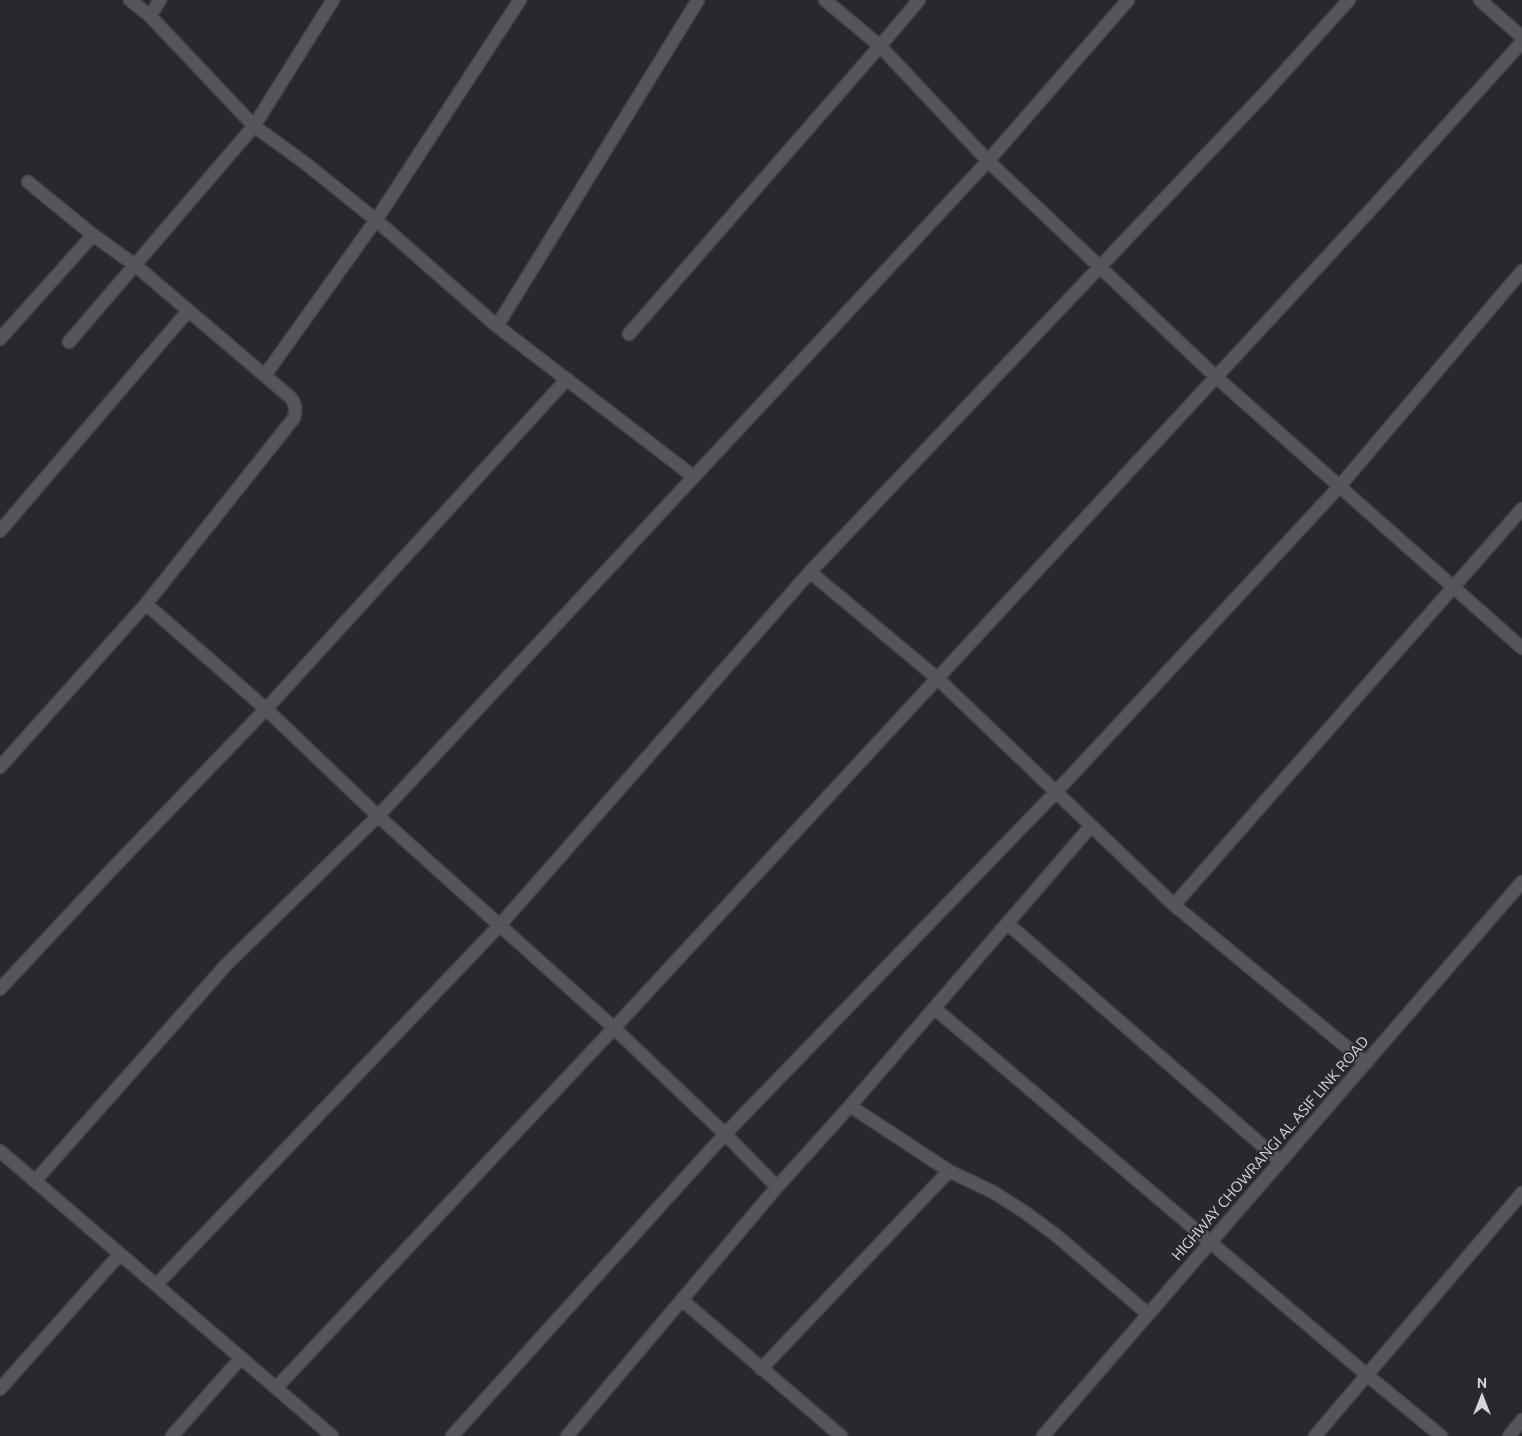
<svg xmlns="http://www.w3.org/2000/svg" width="1522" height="1436" font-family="Ubuntu,sans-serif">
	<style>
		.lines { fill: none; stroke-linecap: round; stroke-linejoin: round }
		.minor-casing { stroke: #444449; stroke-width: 15 }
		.tertiary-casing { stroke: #444449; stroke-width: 15 }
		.minor { stroke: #55555c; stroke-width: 12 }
		.tertiary { stroke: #55555c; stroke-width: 12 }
		.labels { text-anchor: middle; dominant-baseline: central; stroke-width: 4; stroke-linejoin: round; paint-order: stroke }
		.street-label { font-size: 15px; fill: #d5d6d9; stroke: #28282e }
	</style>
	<rect width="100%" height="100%" fill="#28282e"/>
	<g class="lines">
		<g class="minor-casing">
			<path id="minor" d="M130 0 150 16 254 126 305 163 376 220 497 326 694 477
				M825 0 880 46 988 161 1216 377 1522 648
				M1480 0 1522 37
				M150 16 160 0
				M497 326 698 0
				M629 334 880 46 919 0
				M0 339 93 235
				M69 342 254 126 333 0
				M265 375 376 220 520 0
				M0 531 188 311
				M810 572 937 678 1174 905 1366 1063
				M146 604 266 709 378 816 614 1028 725 1134 777 1187
				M0 767 146 604 294 418C296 409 296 405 291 398L135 265 93 235 28 182
				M1174 905 1522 509
				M1008 924 1280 1161
				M0 989 113 868 266 709 567 379
				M934 1008 1367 1375 1441 1436
				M850 1106 949 1171 993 1192 1026 1213 1057 1236 1148 1314
				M0 1151 332 1436
				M35 1181 226 965 378 816 988 161 1128 0
				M156 1285 500 925 810 572 1264 94 1349 0
				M682 1300 841 1436
				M761 1369 949 1171
				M276 1388 614 1028 1376 204 1522 42
				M0 1389 120 1254
				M172 1436 241 1358
				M452 1436 725 1134 1056 792 1339 487 1522 271
				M567 1436 777 1187 850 1106 1091 826
				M1315 1436 1522 1193
				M1509 1436 1522 1420"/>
		</g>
		<g class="tertiary-casing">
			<path id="tertiary" d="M1043 1436 1522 882"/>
		</g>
		<use href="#minor" class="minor"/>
		<use href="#tertiary" class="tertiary"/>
	</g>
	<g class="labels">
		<g class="street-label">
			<text transform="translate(1270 1148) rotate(-49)">HIGHWAY CHOWRANGI AL ASIF LINK ROAD</text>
		</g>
	</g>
	<g transform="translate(1482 1396)" stroke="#28282e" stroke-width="4" paint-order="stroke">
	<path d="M0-4L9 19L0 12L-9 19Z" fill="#d5d6d9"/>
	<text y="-8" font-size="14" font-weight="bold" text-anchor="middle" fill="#d5d6d9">N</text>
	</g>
</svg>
